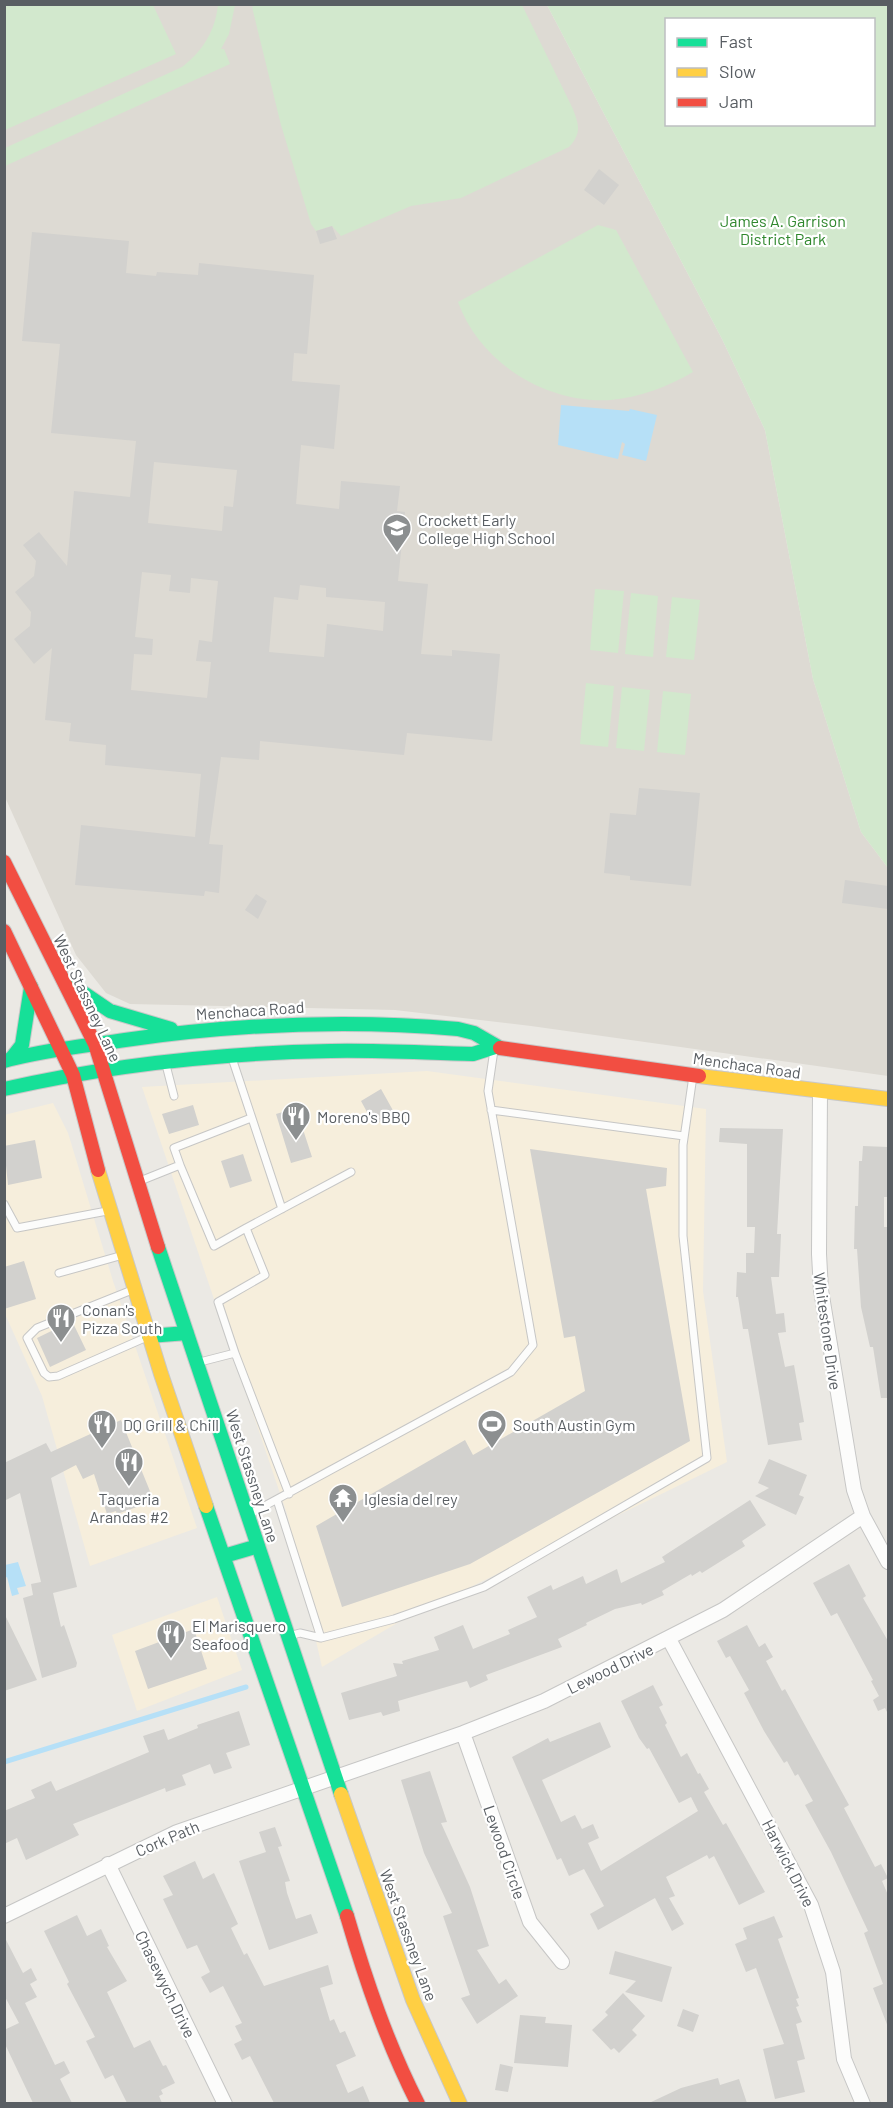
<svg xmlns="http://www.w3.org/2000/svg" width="893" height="2108" font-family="Barlow,sans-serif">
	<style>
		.commercial { fill: #f6eedc }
		.education { fill: #dddad3 }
		.green { fill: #d2e8cd; fill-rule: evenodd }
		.water { fill: #b6e0f7 }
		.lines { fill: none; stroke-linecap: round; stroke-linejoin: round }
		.stream { stroke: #b6e0f7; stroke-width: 5 }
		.building { fill: #d2d1ce; fill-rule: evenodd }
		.lane-casing { stroke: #c6c6c5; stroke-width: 9 }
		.street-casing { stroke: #c6c6c5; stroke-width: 16 }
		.fast-casing { stroke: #c8c8c8; stroke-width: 16 }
		.slow-casing { stroke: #c8c8c8; stroke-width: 16 }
		.jam-casing { stroke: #c8c8c8; stroke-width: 16 }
		.lane { stroke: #fcfcfb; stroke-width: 7 }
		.street { stroke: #fcfcfb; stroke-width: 14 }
		.fast { stroke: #16e098; stroke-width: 14 }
		.slow { stroke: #ffcf43; stroke-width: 14 }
		.jam { stroke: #f24e42; stroke-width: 14 }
		.labels { text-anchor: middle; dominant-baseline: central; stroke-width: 4.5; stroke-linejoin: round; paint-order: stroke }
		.park-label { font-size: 16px; fill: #2f872d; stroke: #fff }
		.poi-label { font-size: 16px; fill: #595e63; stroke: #fff; text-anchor: start }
		.street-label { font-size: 16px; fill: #595e63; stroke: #fff }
	</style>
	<rect width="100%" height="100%" fill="#ebe9e4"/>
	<path class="commercial" d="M427 1071 706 1109 703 1291 727 1462 399 1622 322 1667 287 1514 142 1087Z
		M53 1103 68 1133 113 1281 197 1528 90 1566 42 1396 5 1314 4 1115Z
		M217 1597 242 1670 137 1711 112 1635Z"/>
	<path class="education" d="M4 5H547L722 339 765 430 813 679 861 832 888 868V1076L531 1026 395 1010 130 1004 106 993 76 955 5 797Z"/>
	<path class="green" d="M258 4 522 5 572 107C579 124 582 133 569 147L461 198 411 206 341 236 332 226 316 231 311 224 281 125 252 7Z
		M4 5H153L176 54 5 130Z
		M218 5H235L229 34 221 49H224L230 64 5 166V148L182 67C203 51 215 31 218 5Z
		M547 5H888V868L861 832 813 679 765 430 722 339ZM666 20H874V124H666Z
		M598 225 616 230 693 372C667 387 641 397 611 400 546 404 480 363 458 302Z
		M595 589 624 591 618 653 590 650Z
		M631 593 658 596 653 657 625 654Z
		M672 597 700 600 694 660 666 657Z
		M586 683 614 686 608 747 580 744Z
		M622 687 650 690 644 751 616 748Z
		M663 691 691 694 685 755 657 752Z"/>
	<path class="water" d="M561 405 629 411 630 409 657 415 646 461 622 455 625 444 622 442 618 459 558 445Z
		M18 1562 26 1586 17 1588 19 1594 12 1596 7 1577 5 1578V1565Z"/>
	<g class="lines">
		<path class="stream" d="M4 1762 246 1687"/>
	</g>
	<path class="building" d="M599 169 619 185 604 205 584 190Z
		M332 226 337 239 320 244 316 231Z
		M32 232 129 241 126 273 156 276 157 272 198 275 199 263 314 275 307 354 294 353 292 381 340 385 334 449 301 445 296 504 339 509 341 481 400 486 397 511 405 512 398 581 428 584 421 654 452 656V650L500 654 492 741 407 733 404 755 260 741 259 760 221 757 209 844 223 845 219 893 205 891 204 896 75 885 81 825 195 837 201 774 105 765 106 745 69 741 71 723 45 720 52 648 34 664 14 639 30 626 31 612 15 592 34 576 36 561 23 545 39 532 67 566 74 491 130 497 136 441 51 433 60 344 22 341ZM154 462 237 470 233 507 224 506 222 531 148 523ZM142 572 171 575 169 591 190 593 191 578 218 581 212 642 199 640 196 661 211 662 207 698 131 690 134 654 152 655 153 639 135 637ZM300 585 326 588V597L385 602 383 631 327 624 324 657 269 652 274 597 298 600Z
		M639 788 700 793 691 886 630 880V876L604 873 610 813 636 815Z
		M845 880 888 886V909L842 903Z
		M256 894 267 901 258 919 245 910Z
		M381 1089 395 1114 374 1125 361 1101Z
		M193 1105 199 1125 169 1134 162 1114Z
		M296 1108 312 1157 291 1163 276 1114Z
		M720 1128 783 1129 777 1234H781L780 1257 779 1277H771L776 1314 784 1313 786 1332 778 1333 785 1367 794 1365 804 1422 799 1423 802 1440 768 1445 748 1329H743L738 1297H736L737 1272 746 1273V1253H754L755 1227H747V1144L719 1142Z
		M35 1140 42 1178 8 1185 4 1146Z
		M863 1146 888 1147V1197H884V1227H888V1398H881L873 1347H870L861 1307 857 1249H854L855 1206H858L859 1161H862Z
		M530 1149 667 1168 666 1186 646 1189 690 1441 470 1564 342 1607 316 1526 465 1440 473 1455 585 1391 575 1336 564 1338Z
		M243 1154 252 1181 230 1188 221 1161Z
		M24 1261 36 1299 4 1309V1267Z
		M72 1321 86 1350 50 1367 37 1338Z
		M121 1420 154 1501 117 1514 116 1511 107 1514 94 1474 83 1479 76 1465 51 1478 77 1587 53 1593 61 1627 64 1625 77 1663 76 1667 42 1678 23 1598 33 1595 31 1584 41 1582 20 1493 4 1501V1463L46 1443 51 1452Z
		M769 1459 807 1475 799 1495 804 1497 796 1515 755 1496 769 1488 758 1483Z
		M750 1500 766 1525 742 1541 745 1546 702 1573 700 1571 692 1576 691 1574 662 1591 664 1595 642 1605 641 1603 615 1609 586 1623 587 1625 558 1639 562 1647 486 1675 488 1680 470 1688 467 1681 398 1701 400 1711 383 1716 381 1712 349 1720 341 1693 397 1676 393 1663 403 1664 402 1661 439 1650 434 1637 463 1625 473 1649 510 1634 508 1630 537 1617 527 1597 551 1585 553 1590 583 1576 586 1584 617 1569 621 1583 665 1562 662 1557Z
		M849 1564 866 1596 863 1598 888 1641V1714L885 1708 878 1711 873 1700 879 1696 871 1681 873 1680 837 1613 831 1616 813 1583Z
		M4 1613 37 1680 4 1691Z
		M747 1625 759 1647 765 1643 773 1657 766 1661 782 1691 785 1689 849 1805 844 1808 875 1867 881 1864 888 1878 882 1881 888 1895V2027L873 1988 883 1984 864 1933 868 1931 831 1852 805 1805 813 1801 798 1774 795 1776 787 1761 784 1763 764 1731 744 1693 749 1690 730 1656 726 1658 717 1641Z
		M194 1629 207 1669 148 1689 135 1651Z
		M653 1685 663 1705 659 1707 667 1723 665 1725 681 1757 687 1753 698 1774 700 1773 709 1789 704 1792 723 1825 726 1823 765 1892 739 1905 714 1856 709 1859 707 1855 666 1877 675 1896 669 1898 684 1924 672 1931 655 1898 598 1930 590 1914 604 1906 584 1869 569 1876 561 1858 557 1860 512 1757 548 1738 550 1742 600 1722 611 1747 542 1780 561 1822 575 1815 582 1829 593 1824 599 1838 588 1843 601 1871 698 1811 691 1797 679 1803 649 1748 647 1749 639 1738 621 1701Z
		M239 1711 250 1745 226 1753 232 1768 214 1774 210 1764 182 1775 186 1785 166 1792 165 1788 73 1824 79 1835 26 1860 17 1838 4 1844V1811L35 1798 31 1790 51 1781 56 1791 149 1752 143 1736 164 1729 168 1740 198 1728 197 1725Z
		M430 1771 447 1822 441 1823 470 1887 489 1946 477 1950 499 1984 506 1979 518 1996 477 2024 461 1998 470 1995 443 1916 452 1913 424 1853 401 1780Z
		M275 1827 282 1846 278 1847 290 1881 285 1882 287 1893 296 1919 311 1914 318 1933 269 1950 239 1861 266 1852 259 1832Z
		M195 1861 203 1879 214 1873 238 1924 231 1928 244 1955 247 1953 264 1986 328 1965 333 1984 320 1988 330 2021 334 2019 340 2033 345 2031 356 2056 336 2065 348 2093 363 2086 370 2103H274L250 2056 242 2060 234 2044 242 2040 235 2026 242 2023 223 1986 210 1993 201 1977 210 1972 197 1945 187 1949 163 1899 173 1895 163 1876Z
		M77 1915 87 1936 101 1929 109 1946 107 1947 127 1981 107 1992 134 2048 150 2040 163 2066 166 2065 175 2083 161 2090 163 2094 159 2096 162 2103H127L113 2075 105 2079 86 2041 95 2037 67 1984 69 1982 44 1931Z
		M774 1916 783 1937 778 1939 799 1998 796 1999 799 2006 796 2007 802 2022 796 2024 805 2059 797 2061 805 2092 775 2099 763 2049 784 2044 756 1968 746 1972 735 1944 747 1939 743 1928Z
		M4 1936 23 1973 31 1968 37 1980 30 1984 37 1997 25 2003 55 2065 64 2061 70 2073 60 2079 72 2103H33L4 2042V2030L19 2023 4 1995Z
		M615 1951 672 1967 662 2002 625 1992 636 1981 609 1974Z
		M623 1993 645 2016 632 2030 637 2035 619 2053 614 2048 611 2050 592 2030 608 2015 605 2012Z
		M683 2009 699 2015 693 2032 677 2026Z
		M520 2015 546 2017 545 2023 572 2025 568 2067 514 2063Z
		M500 2064 513 2067 508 2092 495 2090Z
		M718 2078 720 2085 739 2079 747 2103H649L681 2088Z"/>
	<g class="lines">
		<g class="lane-casing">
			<path id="lane" d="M232 1058 282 1209
				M166 1065 174 1096
				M491 1110 684 1136
				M180 1165 174 1148 251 1118
				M140 1181 180 1165 214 1246 246 1228
				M4 1204 17 1228 107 1211
				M59 1273 123 1255
				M132 1290 37 1328 27 1338 44 1373 49 1377 58 1376 147 1337
				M235 1353 218 1302 265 1275 246 1228 351 1172
				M200 1362 235 1353 289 1494
				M277 1500 321 1638
				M248 1515 511 1372 533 1345 488 1091 494 1050
				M289 1636 300 1633 321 1638 394 1619 484 1587 707 1458 683 1236V1145L693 1076"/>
		</g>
		<g class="street-casing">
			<path id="street" d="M820 1091 819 1254 821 1290 854 1490 863 1516 888 1562
				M669 1639 811 1905 833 1972 844 2059 863 2104
				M463 1733 530 1922 562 1962
				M108 1864 225 2104
				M4 1916 177 1832 463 1733 544 1701 723 1610 863 1516"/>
		</g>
		<g class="fast-casing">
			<path id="fast" d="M66 981 110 1011 171 1029
				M11 1059 22 1045 31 987
				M4 1061C44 1050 85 1046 125 1040 237 1024 346 1019 458 1029L474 1033 500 1048
				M4 1089C110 1065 222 1053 331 1051 378 1050 426 1053 473 1054L495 1047
				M158 1247 341 1794
				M149 1336 187 1333
				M206 1506 347 1916
				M224 1556 258 1546"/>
		</g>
		<g class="slow-casing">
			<path id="slow" d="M699 1076 888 1099
				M98 1170 161 1374 206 1506
				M341 1794 413 2000 460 2104"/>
		</g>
		<g class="jam-casing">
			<path id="jam" d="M4 862 95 1044 158 1247
				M4 931 73 1075 98 1170
				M500 1048 699 1076
				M347 1916C366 1981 387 2043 418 2104"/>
		</g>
		<use href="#lane" class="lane"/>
		<use href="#street" class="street"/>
		<use href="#fast" class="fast"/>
		<use href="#slow" class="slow"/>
		<use href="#jam" class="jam"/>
	</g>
	<defs>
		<g id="school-pin" transform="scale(1.5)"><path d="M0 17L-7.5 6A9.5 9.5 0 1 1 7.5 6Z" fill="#8c8f90" stroke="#fff"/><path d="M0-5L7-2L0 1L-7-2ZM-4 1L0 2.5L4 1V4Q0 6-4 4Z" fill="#fff"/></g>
		<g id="restaurant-pin" transform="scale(1.5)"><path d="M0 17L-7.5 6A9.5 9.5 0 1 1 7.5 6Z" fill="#8c8f90" stroke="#fff"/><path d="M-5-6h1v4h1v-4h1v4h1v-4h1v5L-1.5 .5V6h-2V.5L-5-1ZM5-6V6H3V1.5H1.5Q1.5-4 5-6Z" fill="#fff"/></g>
		<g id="stadium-pin" transform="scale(1.5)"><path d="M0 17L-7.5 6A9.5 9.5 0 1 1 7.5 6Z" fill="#8c8f90" stroke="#fff"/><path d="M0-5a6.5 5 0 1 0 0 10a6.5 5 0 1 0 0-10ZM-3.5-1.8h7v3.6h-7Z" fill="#fff"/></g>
		<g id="temple-pin" transform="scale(1.5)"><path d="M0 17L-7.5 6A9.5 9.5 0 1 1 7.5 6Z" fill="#8c8f90" stroke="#fff"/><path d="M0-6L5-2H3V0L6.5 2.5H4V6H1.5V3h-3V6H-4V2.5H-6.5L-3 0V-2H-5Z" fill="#fff"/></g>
	</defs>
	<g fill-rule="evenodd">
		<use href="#school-pin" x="397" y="528"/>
		<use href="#restaurant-pin" x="296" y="1116"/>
		<use href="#restaurant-pin" x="61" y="1318"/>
		<use href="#restaurant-pin" x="102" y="1424"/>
		<use href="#stadium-pin" x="492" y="1424"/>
		<use href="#restaurant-pin" x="129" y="1462"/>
		<use href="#temple-pin" x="343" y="1498"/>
		<use href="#restaurant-pin" x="171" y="1634"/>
	</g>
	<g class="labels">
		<g class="park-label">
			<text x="783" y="220">James A. Garrison<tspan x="783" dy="18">District Park</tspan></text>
		</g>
		<g class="poi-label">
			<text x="418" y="519">Crockett Early<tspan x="418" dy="18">College High School</tspan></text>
			<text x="317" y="1116">Moreno's BBQ</text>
			<text x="82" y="1309">Conan's<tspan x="82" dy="18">Pizza South</tspan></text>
			<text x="123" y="1424">DQ Grill &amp; Chill</text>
			<text x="513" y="1424">South Austin Gym</text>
			<text x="129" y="1498" text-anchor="middle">Taqueria<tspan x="129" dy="18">Arandas #2</tspan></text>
			<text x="364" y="1498">Iglesia del rey</text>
			<text x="192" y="1625">El Marisquero<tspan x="192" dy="18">Seafood</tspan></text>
		</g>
		<g class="street-label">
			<text transform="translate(88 998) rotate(65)">West Stassney Lane</text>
			<text transform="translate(250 1010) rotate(-4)">Menchaca Road</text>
			<text transform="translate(747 1065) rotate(8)">Menchaca Road</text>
			<text transform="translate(828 1331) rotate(82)">Whitestone Drive</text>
			<text transform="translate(253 1476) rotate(72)">West Stassney Lane</text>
			<text transform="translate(610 1668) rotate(-26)">Lewood Drive</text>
			<text transform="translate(167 1838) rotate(-23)">Cork Path</text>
			<text transform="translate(505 1852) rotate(71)">Lewood Circle</text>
			<text transform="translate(789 1863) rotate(63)">Harwick Drive</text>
			<text transform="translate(409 1935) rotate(70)">West Stassney Lane</text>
			<text transform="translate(166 1984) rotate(64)">Chasewych Drive</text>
		</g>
	</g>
	<rect width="893" height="2108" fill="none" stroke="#595e63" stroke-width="12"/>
	<rect x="665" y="18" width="210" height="108" fill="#ffffff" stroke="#bdbfc1" stroke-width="1.5"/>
	<rect x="677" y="38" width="30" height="9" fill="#16e098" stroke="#bdbfc1" stroke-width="1.5"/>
	<text x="719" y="48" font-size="18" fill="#595e63">Fast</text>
	<rect x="677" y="68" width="30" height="9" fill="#ffcf43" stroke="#bdbfc1" stroke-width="1.5"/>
	<text x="719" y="78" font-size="18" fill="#595e63">Slow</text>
	<rect x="677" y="98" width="30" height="9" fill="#f24e42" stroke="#bdbfc1" stroke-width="1.5"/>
	<text x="719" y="108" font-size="18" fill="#595e63">Jam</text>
</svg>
